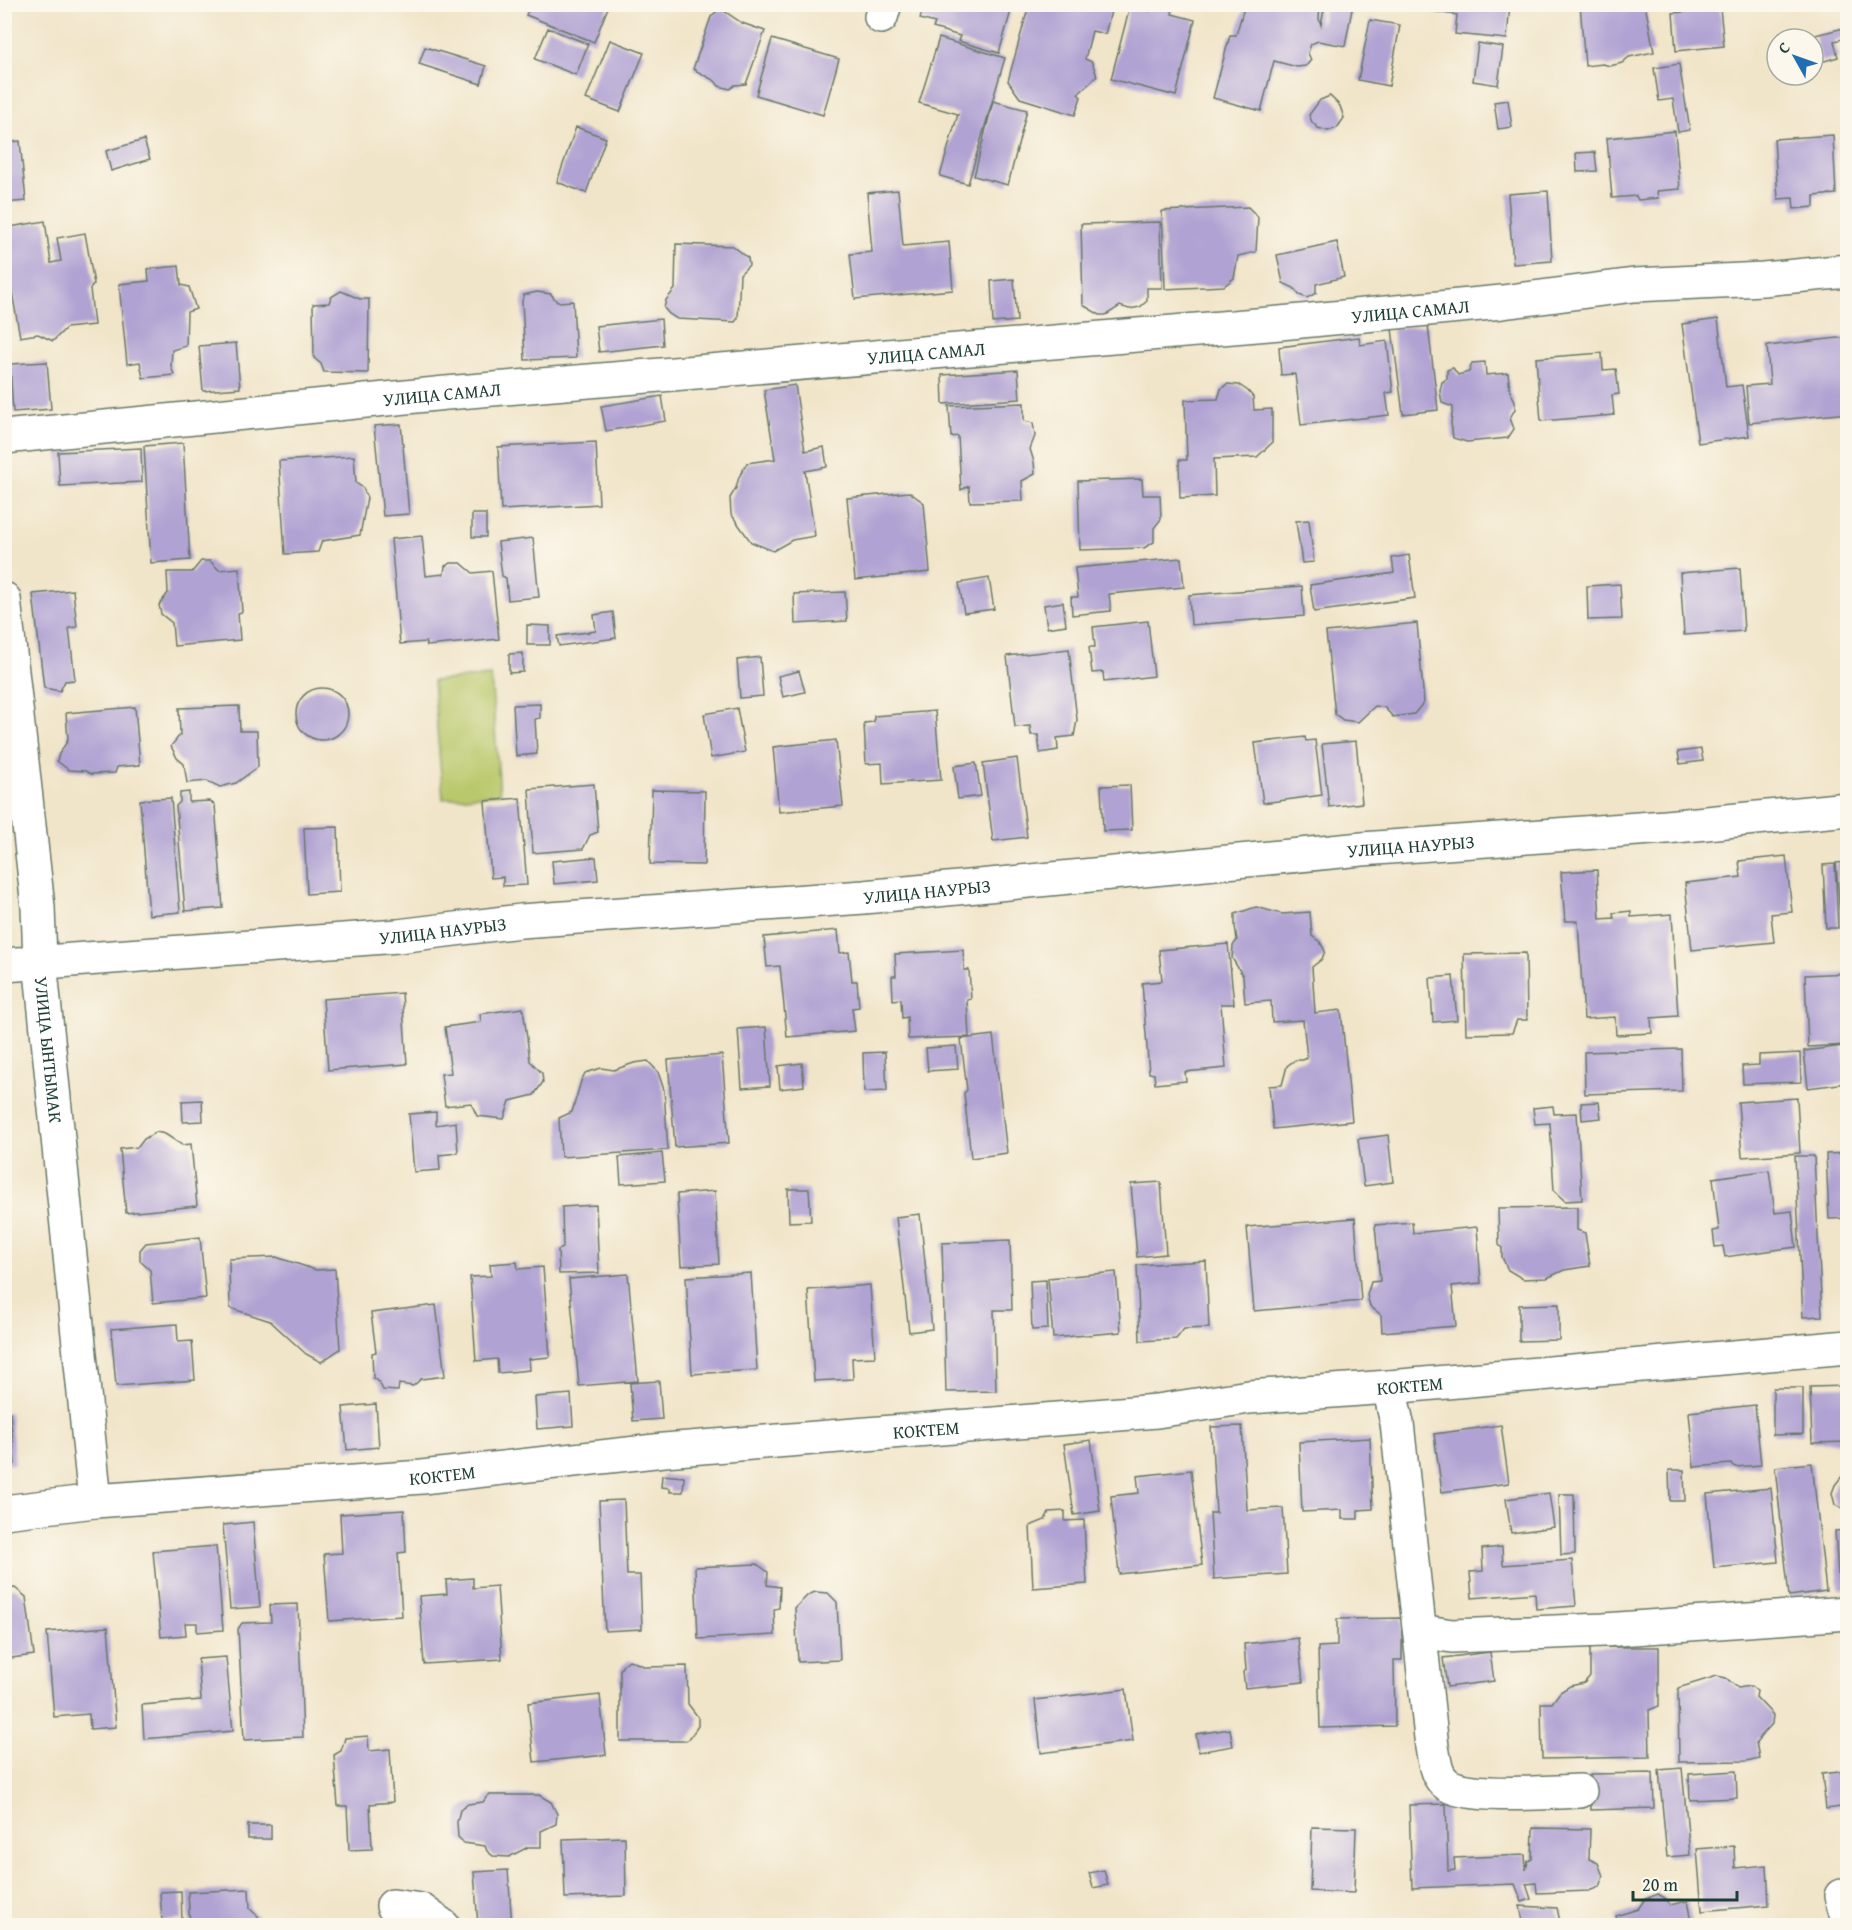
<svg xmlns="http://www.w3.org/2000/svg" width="1852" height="1930" font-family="'Gentium Book Plus',serif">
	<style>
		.green { fill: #b9c86b; stroke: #6c8250; stroke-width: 1.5 }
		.building { fill: #b0a3d3 }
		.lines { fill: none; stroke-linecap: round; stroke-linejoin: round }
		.minor-casing { stroke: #687868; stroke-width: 36 }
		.tertiary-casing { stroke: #687868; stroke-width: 36 }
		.minor { stroke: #fff; stroke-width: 33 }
		.tertiary { stroke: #fff; stroke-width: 33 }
		.labels { text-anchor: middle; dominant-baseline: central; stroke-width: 4.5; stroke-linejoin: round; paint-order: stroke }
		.street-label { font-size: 18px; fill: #1f3d34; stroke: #fbf7ec }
	</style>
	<rect width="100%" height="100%" fill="#fbf7ec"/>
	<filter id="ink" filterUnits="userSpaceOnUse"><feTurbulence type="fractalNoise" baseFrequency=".0167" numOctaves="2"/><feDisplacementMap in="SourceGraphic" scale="12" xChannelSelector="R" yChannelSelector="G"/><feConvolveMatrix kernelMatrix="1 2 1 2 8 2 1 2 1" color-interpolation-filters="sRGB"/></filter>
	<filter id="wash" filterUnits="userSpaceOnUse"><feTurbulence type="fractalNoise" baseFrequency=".008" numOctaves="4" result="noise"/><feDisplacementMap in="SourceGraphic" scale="24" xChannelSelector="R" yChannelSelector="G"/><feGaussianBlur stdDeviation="1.35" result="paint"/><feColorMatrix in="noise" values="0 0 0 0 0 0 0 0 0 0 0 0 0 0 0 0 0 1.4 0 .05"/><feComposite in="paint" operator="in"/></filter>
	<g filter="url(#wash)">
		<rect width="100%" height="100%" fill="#f1e5c9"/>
		<path class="green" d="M491 676 500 794 443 799 433 681Z"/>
		<g id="blocks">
			<path class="building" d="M924 4H1013L999 53 958 41 960 36 933 28 935 23 920 19Z
				M1045 4H1113L1105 34 1092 31 1085 59 1092 62 1097 76 1078 94 1081 97 1075 115 1020 98 1008 81 1029 5Z
				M1152 4H1174L1172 14 1195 20 1176 96 1111 79 1130 6 1150 11Z
				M1245 4H1320L1319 19 1321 25 1325 4H1353L1345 46 1318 41 1311 44 1308 53 1311 60 1306 66 1297 67 1274 61 1261 111 1213 98 1230 35H1236Z
				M1381 4H1510L1507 39 1455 34 1457 15Z
				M1580 4H1645L1654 52 1629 57 1622 63 1610 66 1603 64 1585 66Z
				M531 5H609L594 42 526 15Z
				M1720 8 1724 46 1676 51 1673 13Z
				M718 10 724 11 742 23 765 31 746 84 735 85 730 89 719 86 715 81 693 69 711 17Z
				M1370 20 1400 25 1389 86 1358 80Z
				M1848 27V38L1834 41 1838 57 1821 62 1815 35Z
				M548 28 588 44 576 75 535 59Z
				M939 38 1005 58 968 184 940 176 958 114 919 103Z
				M772 39 839 59 823 115 756 95Z
				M610 40 644 53 620 112 586 99Z
				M1478 43 1503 47 1498 85 1473 81Z
				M425 47 486 66 481 84 419 64Z
				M1679 64 1690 130 1678 132 1673 99 1659 101 1654 68Z
				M1330 96 1340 106 1344 118 1337 128 1328 131 1318 128 1312 122 1309 115 1320 100Z
				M1508 100 1512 127 1498 129 1494 102Z
				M993 101 1027 110 1008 185 974 176Z
				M576 127 606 138 586 193 557 182Z
				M1675 131 1680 189 1657 191 1658 198 1638 200 1636 196 1612 198 1607 138Z
				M1833 135 1836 194 1814 196V207L1794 209 1793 198 1778 199 1774 139Z
				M144 140 150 159 111 171 106 151Z
				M20 141 26 201 4 203V143Z
				M1595 152 1597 171 1577 172 1576 153Z
				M898 190 903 246 949 242 953 290 855 299 850 254 872 252 867 193Z
				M1548 191 1552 261 1513 264 1508 194Z
				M1248 207 1258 217 1256 252 1238 256 1234 278 1224 286 1165 289 1162 211Z
				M45 221 51 263 61 261 57 238 85 233 94 284 90 289 94 325 66 328 53 341 38 334 20 337 4 247V228Z
				M1160 222 1162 288H1147V301L1140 307 1129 309 1120 306 1106 315H1100L1083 305 1081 224Z
				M1337 242 1344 277 1316 284V293L1307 298 1299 295 1294 288 1283 283 1277 255Z
				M676 244 733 246 748 258 749 265 740 274 738 318 735 322 677 319 669 314 664 308 666 300 675 289Z
				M179 266 181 285 189 287 196 309 187 312 186 346 172 350 171 366 174 375 143 378 140 362 127 364 119 284 149 281 148 269Z
				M1014 279 1017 321 993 323 991 281Z
				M341 291 360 299H369L368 373 324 372 321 364 314 358 313 304 329 303 331 297Z
				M537 292 551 294 557 302 573 301 576 358 525 360 522 301 524 295Z
				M661 319 663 345 599 352 596 326Z
				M1718 319 1726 387 1742 385 1749 436 1698 443 1682 324Z
				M1428 325 1438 410 1403 414 1392 329Z
				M1359 337 1360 345 1387 341 1393 392 1386 393 1389 415 1301 425 1295 374 1281 375 1279 347Z
				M1847 337 1848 413 1749 423 1746 386 1770 384 1767 346Z
				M236 343 240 388 203 391 199 346Z
				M1602 353 1603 370 1616 369 1619 394 1612 395 1614 415 1541 421 1536 358Z
				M47 362 51 409 13 412 10 364Z
				M1485 362 1486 375 1508 373 1510 391 1515 401V409L1510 418 1514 429 1508 438 1467 442 1453 438 1451 423 1453 407 1442 403 1440 391 1442 382 1447 379V370L1453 368 1458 375 1469 372 1472 363Z
				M1018 370 1020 399 943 404 942 375Z
				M1227 384 1239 385 1248 391 1253 397 1254 410 1272 409V443L1257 457 1214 459 1215 496 1180 498 1179 460H1187L1185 400 1218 399 1221 389Z
				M795 385 805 451 824 447 827 467 805 471 815 536 792 540 773 551 751 542 731 514 730 498 736 488 739 477 747 463 775 459 764 390Z
				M662 396 666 421 606 431 601 406Z
				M1024 403V421L1033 423 1035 436 1030 449 1034 462 1035 474 1022 481 1023 501 970 502 969 486 961 490 958 436 951 437 949 406Z
				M401 424 409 514 383 516 374 426Z
				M596 442 599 504 501 510 498 447Z
				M183 443 190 560 151 563 144 446Z
				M141 448 142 482 60 486 58 452Z
				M354 456 356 483 363 488 367 498 360 535 322 541 318 552 285 554 279 461Z
				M1142 479 1143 495H1160L1161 519 1154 528V542L1144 548 1080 550 1078 481Z
				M909 492 924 503 930 572 855 580 847 498Z
				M472 514H486V537H472Z
				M1309 520 1314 562 1302 563 1296 521Z
				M422 536 426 576 444 574 445 566 451 563H461L473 573 492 571 499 639 427 646 426 642 400 644 391 539Z
				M533 538 539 597 508 600 506 578 502 576 498 542Z
				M1409 555 1415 598 1314 612 1310 585 1394 573 1392 558Z
				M1181 558 1184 587 1109 594 1111 611 1072 615 1071 597H1078L1075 568Z
				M201 561H210L219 570 239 568 242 612 238 613 240 640 174 646 172 623 161 614 159 605 168 593 167 572H192Z
				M1740 568 1744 631 1684 635 1680 573Z
				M989 578 994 609 964 613 959 583Z
				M1620 584 1622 619 1588 620 1587 586Z
				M1302 586 1304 616 1191 625 1189 595Z
				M73 590 77 627 69 628 75 680 65 681 60 691 44 688 33 594Z
				M845 592 847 621 795 624 794 594Z
				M1063 602 1066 625 1047 628 1044 605Z
				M613 612 616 638 559 646 557 636 596 631 594 615Z
				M1148 621 1154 676 1104 682 1103 672 1092 673 1089 647H1095L1093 627Z
				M1417 623 1424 702 1414 714 1393 717 1384 707 1375 706 1358 722 1343 720 1335 714 1326 632Z
				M527 625 550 626V645H527Z
				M1069 649 1077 720 1074 736 1057 738 1058 750 1040 753 1038 735H1031L1030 726 1015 727 1007 656Z
				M523 653V672L509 673V654Z
				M760 657 763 696 740 698 737 660Z
				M799 671 805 692 783 697 778 676Z
				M296 714a26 26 0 1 1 52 0a26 26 0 1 1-52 0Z
				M540 704V718L535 719 537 754 516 756 513 705Z
				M239 706 240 731H257L258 767 236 783 220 787 207 781 187 783 184 764 177 758 171 746 180 735 179 708Z
				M135 707 140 765 117 767 115 773 91 774 85 771 69 770 57 761 59 754 68 740 66 713Z
				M737 708 745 752 711 758 704 714Z
				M935 711 941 780 883 784 882 763 866 764 864 723 874 722V716Z
				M1305 737 1306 741 1315 740 1322 795 1263 803 1255 743Z
				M836 740 843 806 779 812 773 747Z
				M1356 741 1362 803 1329 807 1322 744Z
				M1701 749 1703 761 1680 764 1678 752Z
				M1017 758 1027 837 993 841 983 763Z
				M976 763 981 796 958 799 954 766Z
				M594 784 598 832 590 835 583 849 533 853 529 789Z
				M1130 785 1132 830 1103 831 1101 786Z
				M652 790 705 791 704 865 650 864Z
				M189 792V802L209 801 215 805 223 908 185 911 176 806 180 802V793Z
				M171 798 180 912 149 915 140 800Z
				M520 798 527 885 503 886V877L491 878 485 801Z
				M338 827 340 892 307 894 304 828Z
				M1786 856 1792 912 1771 914 1774 942 1692 950 1685 883 1741 877 1739 861Z
				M596 857 598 880 554 884 552 861Z
				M1848 862V926H1841L1836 863Z
				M1835 864 1838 928H1826L1823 865Z
				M1597 870 1600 919 1614 918 1613 913 1631 911V917L1672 914 1678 1016 1651 1018 1652 1033 1616 1035 1615 1017 1584 1019 1578 921H1565L1561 872Z
				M1256 907 1282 914 1310 912 1312 936 1320 942 1325 951 1322 959 1312 967 1315 1013 1341 1010 1352 1121 1273 1129 1269 1086 1282 1085 1287 1066 1295 1060H1303L1307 1058 1303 1020 1272 1022 1271 1001 1245 1003 1243 976 1232 958 1233 946 1237 940 1235 926V914Z
				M838 930 840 953 849 952 852 981H857L859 1007 852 1008 855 1031 787 1037 780 966 767 967 764 937Z
				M1228 944 1234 1004H1221L1226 1068 1185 1072 1186 1081 1155 1084 1154 1074 1149 1073 1142 983 1162 981 1159 950Z
				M963 950 964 970H969L971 999 967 1000 969 1037 908 1039 907 1017 902 1018 901 999 893 1000 892 976H896L895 954Z
				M1526 953 1527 1020H1517L1512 1033 1466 1034 1464 954Z
				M1848 973V1045L1808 1047 1805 975Z
				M1453 976 1457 1020 1433 1022 1430 978Z
				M402 993 407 1064 328 1070 323 999Z
				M523 1008 530 1061 542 1073 543 1082 534 1095 510 1101 504 1119 477 1116 471 1103 445 1106 441 1074 451 1073 445 1027 481 1022 480 1014Z
				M766 1027 770 1086 742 1088 738 1029Z
				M993 1035 1007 1153 971 1158 964 1093 967 1090 961 1039Z
				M956 1046 958 1069 928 1071 926 1048Z
				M1843 1046 1847 1083 1808 1088 1804 1051Z
				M1681 1049 1682 1091 1585 1094 1584 1052Z
				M885 1052 887 1091 864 1092 863 1053Z
				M1800 1053 1801 1082 1743 1084 1742 1066 1759 1065V1055Z
				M722 1055 729 1143 675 1147 668 1060Z
				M648 1061 658 1072 664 1090 668 1150 561 1157 559 1118 572 1112 581 1081 585 1073 601 1068 614 1070 634 1063Z
				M802 1063 804 1086 780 1089 778 1066Z
				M1797 1098 1800 1153 1742 1157 1738 1102Z
				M202 1100 203 1121 183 1122 182 1101Z
				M1599 1102 1601 1118 1582 1120 1581 1103Z
				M1553 1106 1554 1114 1577 1113 1582 1200 1565 1201 1554 1191 1550 1123 1535 1124 1533 1108Z
				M436 1112V1125L456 1122 458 1153 439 1155 440 1170 414 1172 409 1114Z
				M156 1132 165 1134 182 1145 191 1144 197 1206 126 1213 120 1149 138 1147 144 1139Z
				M1388 1135 1393 1182 1364 1186 1358 1139Z
				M662 1153 665 1181 621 1184 619 1157Z
				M1848 1153V1218L1829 1219 1826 1154Z
				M1795 1156H1814L1822 1316 1803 1317Z
				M1769 1170 1775 1213 1792 1211 1796 1247 1725 1257 1723 1246 1715 1247 1713 1231 1719 1230 1713 1178Z
				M1161 1182 1166 1254 1137 1257 1131 1184Z
				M788 1189H809L811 1221 789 1222Z
				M715 1191 719 1264 681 1266 677 1194Z
				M596 1205 599 1273 559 1274 558 1250 563 1248 562 1207Z
				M1577 1207V1230L1585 1233 1590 1266 1564 1270 1547 1278 1523 1279 1508 1270 1502 1257V1248L1499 1245 1498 1208Z
				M920 1214 932 1329 909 1332 896 1217Z
				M1355 1218 1361 1301 1254 1311 1247 1227Z
				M1412 1222 1413 1233 1477 1227 1481 1283 1452 1286 1456 1326 1382 1332 1381 1315 1370 1306 1367 1295 1371 1282 1380 1281 1375 1225Z
				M200 1237 206 1298 153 1303 150 1270 140 1261V1250L146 1243Z
				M1010 1240 1012 1310H994L996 1391 946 1392 942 1243Z
				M276 1257 316 1270 335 1269 340 1349 321 1362 306 1354 270 1321 230 1308 229 1259Z
				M1206 1261 1209 1328 1184 1329 1176 1339 1140 1341 1137 1265Z
				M517 1262 518 1269 543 1267 550 1357 529 1359 530 1370 498 1373 497 1359 476 1361 470 1277 491 1276 490 1264Z
				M1116 1272 1121 1332 1053 1338 1048 1278Z
				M751 1273 757 1370 692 1374 686 1277Z
				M628 1274 638 1381 579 1386 569 1279Z
				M1046 1280 1048 1329 1032 1330 1030 1281Z
				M870 1285 875 1357 852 1358 853 1379 814 1381 808 1290Z
				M1559 1304V1340L1519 1341V1305Z
				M436 1305 445 1376 421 1379 413 1386 399 1384 398 1391 383 1390 379 1382 373 1378 372 1353 376 1352 371 1313Z
				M177 1324 178 1342 192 1341 195 1380 116 1386 111 1329Z
				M659 1381 662 1419 633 1421 630 1383Z
				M1848 1386V1442L1812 1443 1810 1387Z
				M1773 1388H1803V1434L1773 1435Z
				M571 1394 573 1426 537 1429 535 1397Z
				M376 1404 379 1447 347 1450 343 1407Z
				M1755 1405 1761 1465 1735 1467 1731 1464 1694 1467 1689 1412Z
				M10 1412 15 1464 4 1465V1413Z
				M1501 1425 1509 1483 1442 1492 1434 1434Z
				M1242 1426 1247 1510 1283 1508 1287 1574 1214 1579 1210 1513H1216L1211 1427Z
				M1370 1438 1373 1509 1358 1510V1519H1342V1510L1302 1512 1299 1442Z
				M1091 1440 1100 1511 1074 1515 1064 1444Z
				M1845 1457 1848 1458 1846 1520 1845 1510 1835 1505 1832 1493 1835 1485 1843 1475Z
				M1812 1463 1826 1591 1789 1596 1775 1467Z
				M1191 1470 1202 1565 1119 1574 1111 1496 1139 1493 1137 1476Z
				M1669 1470H1684L1685 1501H1670Z
				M662 1475 684 1477 683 1492H670V1488L661 1487Z
				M1771 1488 1778 1562 1714 1568 1707 1494Z
				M1549 1493 1554 1527 1511 1533 1506 1499Z
				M1559 1494H1574L1575 1554 1561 1555Z
				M624 1500 627 1575H640L642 1629 605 1631 599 1501Z
				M404 1510 406 1552 398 1553 402 1616 329 1621 324 1554 342 1553 340 1514Z
				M1065 1511V1521L1084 1520 1087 1584 1033 1588 1030 1526 1045 1520 1049 1512Z
				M253 1522 260 1607 230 1609 223 1525Z
				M1848 1530V1589L1839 1590 1835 1531Z
				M216 1546 223 1630 197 1632V1623H185L186 1635 161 1637 153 1551Z
				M1502 1547 1503 1565 1572 1560 1576 1606 1536 1609 1535 1593 1472 1598 1470 1572 1483 1571 1482 1549Z
				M757 1564 768 1572 767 1585 780 1587 779 1608 774 1609 775 1635 698 1639 695 1567Z
				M473 1578V1588L497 1586 502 1659 424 1664 419 1596 447 1594 446 1580Z
				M15 1588 26 1597 34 1655 4 1659V1589Z
				M815 1592 828 1593 837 1602 840 1660 798 1662 795 1608 808 1595Z
				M298 1604 303 1737 244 1740 238 1629 242 1623 271 1622 270 1605Z
				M1402 1618V1660H1394L1395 1726 1320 1728 1318 1647 1337 1646V1619Z
				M108 1627 116 1727 90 1729 89 1714 54 1717 47 1632Z
				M1298 1638 1303 1682 1245 1688 1243 1672 1246 1670 1244 1644Z
				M1590 1647H1659V1706L1649 1710 1650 1757 1542 1759 1541 1703H1552L1560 1692 1570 1686 1584 1683 1590 1676Z
				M1490 1652 1494 1681 1447 1687 1443 1658Z
				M226 1657 233 1731 144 1739 142 1705 201 1700 198 1659Z
				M629 1660 646 1667 687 1666 688 1704 698 1717V1726L689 1739 686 1741H620V1670L623 1665Z
				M1717 1676 1726 1678 1738 1688 1751 1686 1757 1691 1756 1697 1773 1715 1772 1724 1756 1742 1759 1758 1747 1761 1679 1762 1678 1688Z
				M1126 1689 1133 1741 1041 1753 1035 1700Z
				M600 1695 606 1755 534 1762 528 1703Z
				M1230 1729 1233 1746 1199 1752 1196 1734Z
				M368 1736 369 1751 390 1749 393 1802 370 1804 372 1849 349 1850 347 1806H338L334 1755 341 1751 345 1738Z
				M1682 1768 1690 1855 1667 1857 1659 1770Z
				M1736 1771 1737 1798 1690 1800 1689 1774Z
				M1848 1771V1806L1826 1809 1822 1774Z
				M1653 1773 1654 1808 1591 1810 1590 1774Z
				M488 1795H539L551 1802 557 1814 556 1824 541 1831V1847H528L509 1857 493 1856 487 1851 485 1846 464 1843 458 1837 457 1822 460 1810 468 1804 483 1802Z
				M1446 1804 1448 1871 1455 1870 1454 1858 1525 1855 1526 1870 1528 1861 1532 1859 1533 1828 1590 1829 1589 1859 1598 1863 1603 1876 1599 1887 1589 1891 1537 1893 1536 1883 1526 1884 1531 1899 1522 1902 1515 1884 1412 1888 1409 1805Z
				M248 1825H271V1839H248Z
				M1312 1827 1356 1828 1354 1893 1310 1891Z
				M625 1837 626 1896 565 1898 563 1839Z
				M1734 1846 1735 1868 1767 1865 1769 1905 1702 1911 1697 1849Z
				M508 1870 512 1926H478L474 1872Z
				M1104 1870 1108 1885 1093 1888 1089 1873Z
				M249 1889 250 1909 258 1916 263 1926H190L188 1892Z
				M181 1891 182 1920 162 1921 160 1892Z
				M1658 1894 1665 1898 1670 1905 1688 1901 1693 1926H1619L1616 1916 1638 1909 1645 1899Z
				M1520 1906 1557 1908 1561 1926H1524Z"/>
		</g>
	</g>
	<g filter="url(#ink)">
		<use href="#blocks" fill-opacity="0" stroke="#687868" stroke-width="1.5"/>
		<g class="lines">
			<g class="minor-casing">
				<g id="minor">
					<path d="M881 17 885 4"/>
					<path id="s1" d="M4 437 446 393 1280 323 1502 302 1634 285 1763 279 1848 271"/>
					<path id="s2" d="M4 599 38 907 40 961 95 1501"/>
					<path d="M1389 1387 1397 1423 1432 1747C1435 1761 1435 1777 1448 1785 1472 1799 1551 1792 1580 1791"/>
					<path id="s3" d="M4 1512 95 1501 422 1477 664 1450 1157 1411 1249 1397 1389 1387 1848 1347"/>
					<path d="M1420 1631 1452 1636 1604 1630 1848 1613"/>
					<path d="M1841 1896 1848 1921"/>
					<path d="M393 1906 421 1910 443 1926"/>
				</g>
			</g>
			<g class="tertiary-casing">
				<g id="tertiary">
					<path id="s4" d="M4 965 398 936 521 921 864 897 1362 849 1666 827 1848 809"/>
				</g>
			</g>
			<use href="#minor" class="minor"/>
			<use href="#tertiary" class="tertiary"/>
		</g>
	</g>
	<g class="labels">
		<g class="street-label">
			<text stroke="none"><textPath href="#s1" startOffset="1412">УЛИЦА САМАЛ</textPath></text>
			<text stroke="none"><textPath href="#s1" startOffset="926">УЛИЦА САМАЛ</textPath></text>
			<text stroke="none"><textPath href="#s1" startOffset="440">УЛИЦА САМАЛ</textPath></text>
			<text stroke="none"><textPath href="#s4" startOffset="1412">УЛИЦА НАУРЫЗ</textPath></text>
			<text stroke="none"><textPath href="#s4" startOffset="926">УЛИЦА НАУРЫЗ</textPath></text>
			<text stroke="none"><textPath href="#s4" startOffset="440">УЛИЦА НАУРЫЗ</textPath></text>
			<text stroke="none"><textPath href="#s2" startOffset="453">УЛИЦА ЫНТЫМАК</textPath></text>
			<text stroke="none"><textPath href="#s3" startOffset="1412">КОКТЕМ</textPath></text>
			<text stroke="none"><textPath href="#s3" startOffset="926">КОКТЕМ</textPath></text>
			<text stroke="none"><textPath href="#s3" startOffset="440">КОКТЕМ</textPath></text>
		</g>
	</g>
	<rect width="1852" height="1930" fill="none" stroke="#fbf7ec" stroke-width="24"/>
	<g transform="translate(1795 57) rotate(310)"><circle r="28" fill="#fbf7ec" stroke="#a3ada2" stroke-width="1.5"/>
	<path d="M0-4.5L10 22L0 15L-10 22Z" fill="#1f6fb2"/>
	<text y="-9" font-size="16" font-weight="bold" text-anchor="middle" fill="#1f3d34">С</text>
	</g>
	<path d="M1633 1891v9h104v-9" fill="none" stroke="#1f3d34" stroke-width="3"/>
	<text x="1642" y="1891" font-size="18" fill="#1f3d34" stroke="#fbf7ec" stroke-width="4.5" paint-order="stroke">20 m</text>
</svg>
